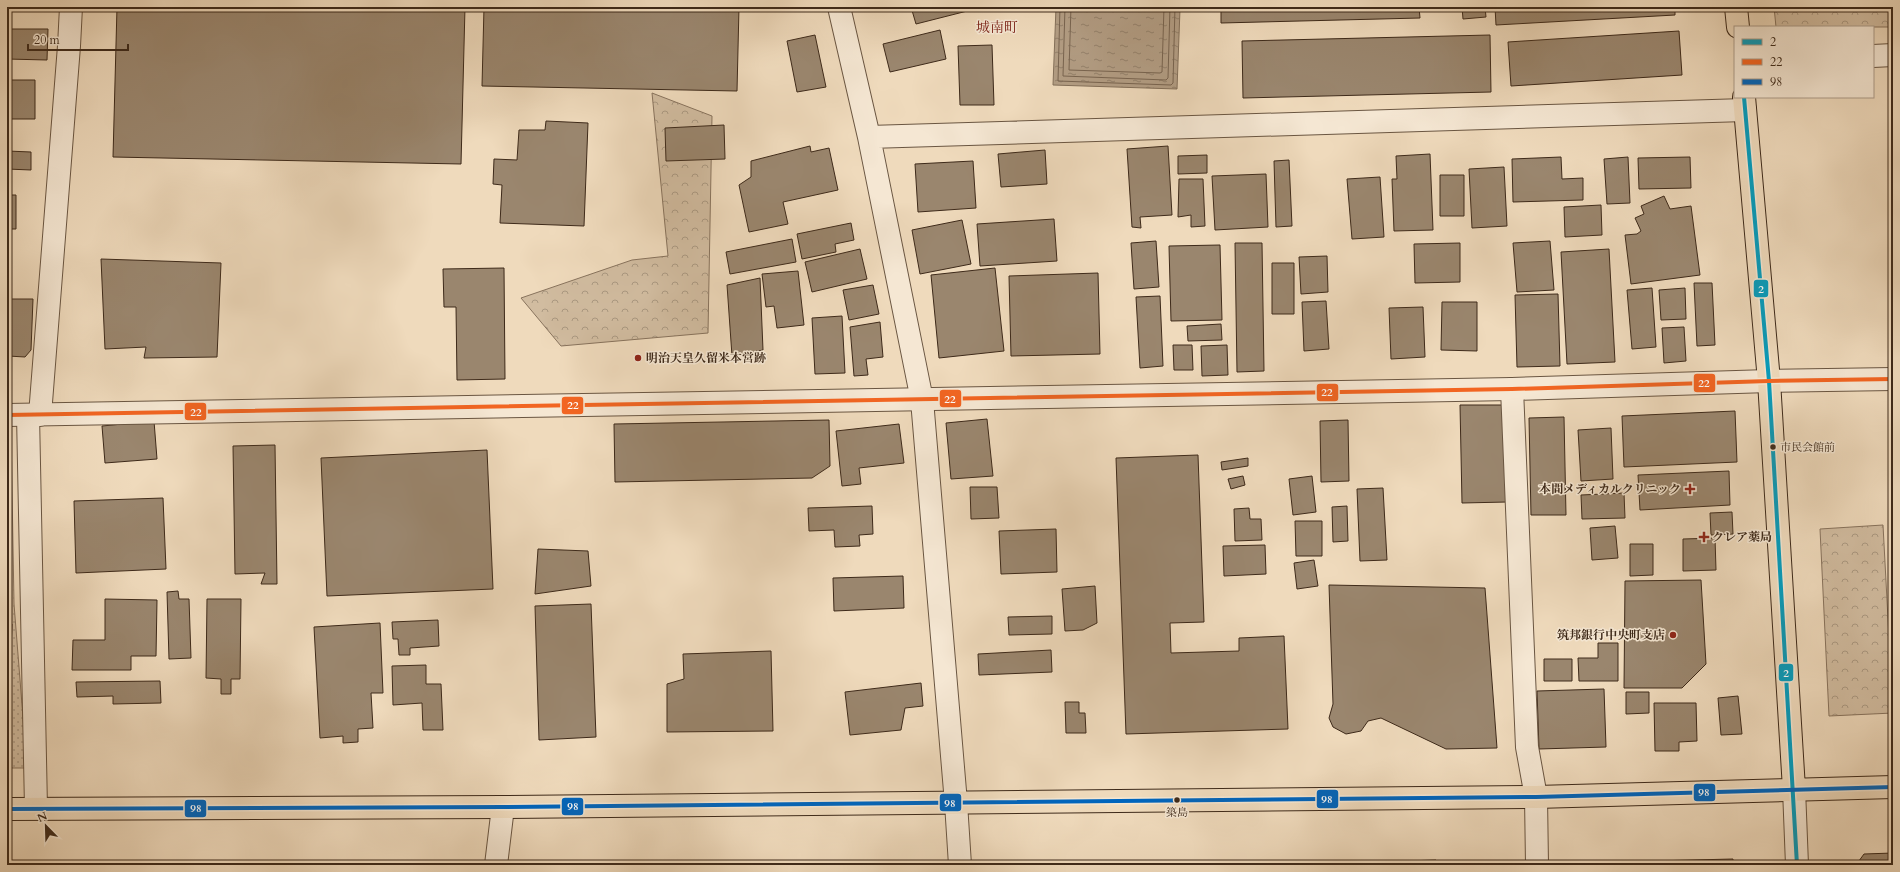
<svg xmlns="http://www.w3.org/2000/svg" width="1900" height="872" font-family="Cardo,'Noto Serif JP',serif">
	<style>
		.grass { fill: url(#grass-dots); stroke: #88735d }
		.forest { fill: url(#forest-crowns); stroke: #88735d }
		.water { fill: url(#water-ripples); stroke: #84705a }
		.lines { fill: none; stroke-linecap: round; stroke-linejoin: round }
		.shore { stroke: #786450; stroke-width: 1 }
		.building { fill: #9a866e; stroke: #3e2a1a }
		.minor-casing { stroke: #6a5642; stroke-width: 24 }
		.tertiary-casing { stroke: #6a5642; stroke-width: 24 }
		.primary-casing { stroke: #3e2a1a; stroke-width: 24 }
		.minor { stroke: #f5e7d3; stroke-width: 22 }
		.tertiary { stroke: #f5e7d3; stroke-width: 22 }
		.primary { stroke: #efdabc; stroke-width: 22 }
		.bus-1-casing { stroke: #f5e7d3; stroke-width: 7 }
		.bus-2-casing { stroke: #f5e7d3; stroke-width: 7 }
		.bus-3-casing { stroke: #f5e7d3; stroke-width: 7 }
		.bus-1 { stroke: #069cbc; stroke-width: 4 }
		.bus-2 { stroke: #f26522; stroke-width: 4 }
		.bus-3 { stroke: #0065bd; stroke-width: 4 }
		.poi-dot { fill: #8f2418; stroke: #f5e7d3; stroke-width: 1.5 }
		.bus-dot { fill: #3e2a1a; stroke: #f5e7d3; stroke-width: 1.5 }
		.labels { text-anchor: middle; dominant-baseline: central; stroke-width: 3; stroke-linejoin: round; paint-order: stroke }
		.bus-label { font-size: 11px; fill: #3e2a1a; stroke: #f5e7d3; text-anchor: start }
		.poi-label { font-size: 12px; font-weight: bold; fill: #3e2a1a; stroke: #f5e7d3; text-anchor: start }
		.quarter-label { font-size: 14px; fill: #7a1f14; stroke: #f5e7d3 }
		.line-badge { stroke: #f5e7d3; stroke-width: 1.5 }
		.badge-label { font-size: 11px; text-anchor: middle; font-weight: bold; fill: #fff }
	</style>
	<defs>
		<pattern id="grass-dots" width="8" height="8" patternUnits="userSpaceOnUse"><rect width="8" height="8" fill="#d1bca0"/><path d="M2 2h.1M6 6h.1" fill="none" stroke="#ab9982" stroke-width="1.8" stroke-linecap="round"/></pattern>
		<pattern id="forest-crowns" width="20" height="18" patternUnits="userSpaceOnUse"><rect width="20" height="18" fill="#d1bca0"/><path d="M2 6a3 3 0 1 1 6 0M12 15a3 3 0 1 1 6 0" fill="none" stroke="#ab9982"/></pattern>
		<pattern id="water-ripples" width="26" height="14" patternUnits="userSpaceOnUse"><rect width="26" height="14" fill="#b39e85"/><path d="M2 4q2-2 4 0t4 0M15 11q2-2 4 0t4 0" fill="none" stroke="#93816c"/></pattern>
	</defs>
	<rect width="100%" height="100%" fill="#efdabc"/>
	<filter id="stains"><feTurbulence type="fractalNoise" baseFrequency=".005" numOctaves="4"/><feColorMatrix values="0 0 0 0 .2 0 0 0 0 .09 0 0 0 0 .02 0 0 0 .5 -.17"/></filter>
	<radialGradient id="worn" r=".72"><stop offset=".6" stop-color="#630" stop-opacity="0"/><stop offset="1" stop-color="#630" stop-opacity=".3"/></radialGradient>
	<path class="grass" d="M7 431H11L14 604 27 768H7Z"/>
	<path class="forest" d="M1774 7H1893V27H1776Z
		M652 93 712 116 708 333 561 346 521 298 632 260 668 256Z
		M1883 525 1893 713 1829 716 1820 529Z"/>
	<path class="water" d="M1056 7 1180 9 1177 89 1053 85Z"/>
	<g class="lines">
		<path class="shore" d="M1060 7 1058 81 1171 85 1173 83 1175 7
			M1065 7 1063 76 1166 80 1168 78 1170 7
			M1071 7 1069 70 1160 73 1162 72 1164 7"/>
	</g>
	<path class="building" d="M117 7H465L461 164 113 157Z
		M484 7H739L737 91 482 86Z
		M911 7H983L916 24Z
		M1221 7H1419L1420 18 1221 23Z
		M1462 7H1485L1486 17 1463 19Z
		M1495 7H1675V15L1496 25Z
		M7 29H48L47 60 7 59Z
		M940 30 946 59 890 72 883 44Z
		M1679 31 1682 75 1511 86 1508 42Z
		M815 35 826 87 797 92 787 41Z
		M1490 35 1491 92 1243 98 1242 41Z
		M992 45 994 105H960L958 46Z
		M7 80H35V119H7Z
		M546 121 588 123 584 226 500 223 502 185 493 184 494 159 517 160 519 130H545Z
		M724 125 725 159 666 161 665 128Z
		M810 146 811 152 829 148 838 190 783 202 788 224 749 232 739 185 751 177V161Z
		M1168 146 1172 215 1140 217 1141 228 1132 227 1127 149Z
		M1045 150 1047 184 1001 187 998 154Z
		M7 151 31 152V170L7 169Z
		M1430 154 1433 230 1394 231 1392 179H1397L1396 156Z
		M1207 155V173L1178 174V156Z
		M1561 157 1562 179 1583 178V200L1513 202 1512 159Z
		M1628 157 1630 203 1607 204 1604 159Z
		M1690 157 1691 188 1639 189 1638 158Z
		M1289 160 1292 226 1276 227 1274 161Z
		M973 161 976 208 918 212 915 164Z
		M1504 167 1507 226 1472 228 1469 169Z
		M1266 174 1268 227 1215 230 1212 176Z
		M1440 175H1464V216H1440Z
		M1380 177 1384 237 1352 239 1347 179Z
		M1179 179H1203L1205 226 1191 227V215L1178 217Z
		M7 195H16V229H7Z
		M1664 196 1670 209 1691 206 1700 275 1631 284 1625 235 1637 234 1641 231 1635 218 1644 214 1641 206Z
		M1601 205 1602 235 1565 237 1564 207Z
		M1054 219 1057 261 980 266 977 224Z
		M962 220 971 264 920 274 912 230Z
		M851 223 854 240 835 244 836 252 802 259 797 234Z
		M792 239 796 262 730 274 726 252Z
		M1156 241 1159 287 1134 289 1131 243Z
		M1550 241 1554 290 1517 292 1513 243Z
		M1235 243H1262L1264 371 1237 372Z
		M1460 243V282L1415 283 1414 244Z
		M1220 245 1222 320 1171 321 1169 246Z
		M860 249 867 279 812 292 805 262Z
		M1609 249 1615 362 1567 364 1561 252Z
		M1327 256 1328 292 1301 294 1299 257Z
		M101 259 221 263 217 357 144 358 146 347 105 349Z
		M1272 263H1294V314H1272Z
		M504 268 505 379 457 380 456 307H444L443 269Z
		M995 268 1004 351 939 358 931 275Z
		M798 271 804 325 777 328 774 306 766 307 762 274Z
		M1098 273 1100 354 1011 356 1009 276Z
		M760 278 763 350 732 356 727 285Z
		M1694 283H1712L1715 345 1697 346Z
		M873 285 879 314 849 320 843 290Z
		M1652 288 1656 347 1632 349 1627 290Z
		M1685 288 1686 319 1661 320 1659 290Z
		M1558 294 1560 366 1517 367 1515 295Z
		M1160 296 1163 366 1140 368 1136 297Z
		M9 299H33L31 350 25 357 8 356Z
		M1326 301 1329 349 1304 351 1302 302Z
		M1442 302H1477V351L1441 350Z
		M1423 307 1425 357 1391 359 1389 308Z
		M842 316 845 373 815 374 812 318Z
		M880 322 883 357 866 359 868 375 854 376 850 327Z
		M1221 324 1222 340 1188 341 1187 326Z
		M1684 327 1686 361 1664 363 1662 328Z
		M1173 345H1192L1193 370H1174Z
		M1227 345 1228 375 1202 376 1201 346Z
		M1460 405H1504L1507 502 1462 503Z
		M1735 411 1737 462 1624 467 1622 416Z
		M1564 417 1566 515H1531L1529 418Z
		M987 419 993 476 951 479 946 423Z
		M829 420 830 466 812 478 615 482 614 424Z
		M1348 420 1349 481 1321 482 1320 421Z
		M154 421 157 459 105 463 102 426Z
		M899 424 904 463 859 468 861 484 842 486 836 431Z
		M1611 428 1613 479 1581 481 1578 430Z
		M275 445 277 584H261L265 573 235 574 233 446Z
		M487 450 493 589 327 596 321 458Z
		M1198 455 1204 622 1170 623 1171 653 1239 651V638L1284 636 1288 729 1126 734 1116 458Z
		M1248 458V466L1222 470 1221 462Z
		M1729 471 1730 505 1640 510 1638 475Z
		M1243 476 1245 485 1231 489 1228 479Z
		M1312 476 1316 512 1293 515 1289 479Z
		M970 487H997L999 518 971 519Z
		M1383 488 1387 560 1360 561 1357 489Z
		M1624 493 1625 518 1582 519 1581 495Z
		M163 498 166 569 76 573 74 501Z
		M872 506 873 534 859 535 860 546 835 547 834 530 809 531 808 508Z
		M1347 506 1348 541 1333 542 1332 507Z
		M1249 508 1250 519H1261L1262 540 1235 541 1234 509Z
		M1732 512 1733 534 1711 535 1710 513Z
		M1295 521H1322V556H1296Z
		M1615 526 1618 558 1592 560 1590 528Z
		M1056 529 1057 572 1001 574 999 531Z
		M1715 538 1716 570 1683 571V539Z
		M1630 544H1653V575L1630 576Z
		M1265 545 1266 574 1224 576 1223 546Z
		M538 549 588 551 591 586 535 594Z
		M1314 560 1318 586 1297 589 1294 563Z
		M903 576 904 608 834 611 833 578Z
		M1701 580 1706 664 1682 688H1624L1625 581Z
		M1329 585 1485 588 1497 748 1446 749 1381 718 1368 721 1361 731 1346 734 1333 727 1329 718 1333 704Z
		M1095 586 1097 623 1083 630 1065 631 1062 589Z
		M178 591 179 599H189L191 658 169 659 167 592Z
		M105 599 157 600 156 656H131V670H72L73 640H105Z
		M207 599H241L240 679H231V694H221V679L206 678Z
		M591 604 596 737 539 740 535 606Z
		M1052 616V634L1009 635 1008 617Z
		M438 620 439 646 410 648V655H399L398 639H393L392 622Z
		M380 623 383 693H371L373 728 358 729V742L343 743V736L320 738 314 627Z
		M7 624H12L11 649H7Z
		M1598 643H1618V681H1579L1578 658H1598Z
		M1051 650 1052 672 979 675 978 654Z
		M771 651 773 731 667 732V684L684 679 683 654Z
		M1544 659H1572V681H1544Z
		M426 665V684H441L443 730H423L422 703 393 705 392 666Z
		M160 681 161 703 113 704V696L77 697 76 682Z
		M921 683 923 706 905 708 901 730 850 735 845 692Z
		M1604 689 1606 747 1539 749 1537 691Z
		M1626 692H1649V713L1626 714Z
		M1738 696 1742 734 1721 735 1718 698Z
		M1065 702H1079V713H1085L1086 733H1066Z
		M1654 703H1696L1697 741 1679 742V751H1655Z
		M1893 853V865H1856L1864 854Z
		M1733 859V865H1653V861Z
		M1436 860V865H1406V861Z
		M1397 863 1398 865H1372Z"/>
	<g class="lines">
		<g class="minor-casing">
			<path id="minor" d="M839 7 869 137 922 400 956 803 960 865
				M869 137 1745 110
				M1769 381 1893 379
				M1512 389 1527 747 1536 797 1537 865
				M28 415 36 808
				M40 415 69 46 71 7"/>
		</g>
		<g class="tertiary-casing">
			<path id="tertiary" d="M1873 56 1893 55
				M7 415 1512 389 1769 381
				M1794 789 1797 865
				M496 865 503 807"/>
		</g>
		<g class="primary-casing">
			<path id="primary" d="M1736 7 1738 27
				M1744 97 1769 381 1794 789
				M7 809 503 807 1536 797 1893 787"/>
		</g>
		<use href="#minor" class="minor"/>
		<use href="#tertiary" class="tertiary"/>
		<use href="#primary" class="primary"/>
		<g class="bus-1-casing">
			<path id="bus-1" d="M1744 97 1769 381 1797 865"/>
		</g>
		<g class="bus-2-casing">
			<path id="bus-2" d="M7 415 1512 389 1769 381 1893 379"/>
		</g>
		<g class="bus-3-casing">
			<path id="bus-3" d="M7 809 503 807 1536 797 1893 787"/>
		</g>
		<use href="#bus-1" class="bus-1"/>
		<use href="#bus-2" class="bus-2"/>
		<use href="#bus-3" class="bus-3"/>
	</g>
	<g class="poi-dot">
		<circle cx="638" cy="358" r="4"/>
		<path d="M1688 483h4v4h4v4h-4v4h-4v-4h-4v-4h4z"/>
		<path d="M1702 531h4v4h4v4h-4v4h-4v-4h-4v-4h4z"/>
		<circle cx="1673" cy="635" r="4"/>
	</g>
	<g class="bus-dot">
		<circle cx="1773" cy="447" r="3.5"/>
		<circle cx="1177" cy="800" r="3.5"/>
	</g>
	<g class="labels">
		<g class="bus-label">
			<text x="1780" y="447">市民会館前</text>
			<text x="1177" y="812" text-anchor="middle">築島</text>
		</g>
		<g class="poi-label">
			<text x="646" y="358">明治天皇久留米本営跡</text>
			<text x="1681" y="489" text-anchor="end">本間メディカルクリニック</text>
			<text x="1712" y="537">クレア薬局</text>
			<text x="1665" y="635" text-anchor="end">筑邦銀行中央町支店</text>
		</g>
		<g class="quarter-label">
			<text x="997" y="27">城南町</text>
		</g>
	</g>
	<g class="line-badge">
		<rect x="1753" y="279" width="16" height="19" rx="4" fill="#069cbc"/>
		<rect x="1693" y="373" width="23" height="20" rx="4" fill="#f26522"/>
		<rect x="1316" y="383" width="23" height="19" rx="4" fill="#f26522"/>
		<rect x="939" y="389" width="23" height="19" rx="4" fill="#f26522"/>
		<rect x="561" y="396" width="23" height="19" rx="4" fill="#f26522"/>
		<rect x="184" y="402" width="23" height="19" rx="4" fill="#f26522"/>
		<rect x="1778" y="663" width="16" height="19" rx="4" fill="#069cbc"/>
		<rect x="1693" y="783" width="23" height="19" rx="4" fill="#0065bd"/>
		<rect x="1316" y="789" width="23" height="20" rx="4" fill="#0065bd"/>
		<rect x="939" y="793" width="23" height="19" rx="4" fill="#0065bd"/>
		<rect x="561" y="797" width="23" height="19" rx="4" fill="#0065bd"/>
		<rect x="184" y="799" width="23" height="19" rx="4" fill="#0065bd"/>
	</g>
	<g class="badge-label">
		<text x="1761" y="293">2</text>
		<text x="1704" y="387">22</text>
		<text x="1327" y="396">22</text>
		<text x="950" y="403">22</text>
		<text x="573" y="409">22</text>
		<text x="196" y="416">22</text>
		<text x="1786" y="677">2</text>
		<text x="1704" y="796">98</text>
		<text x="1327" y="803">98</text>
		<text x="950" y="807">98</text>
		<text x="573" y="810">98</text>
		<text x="196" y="812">98</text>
	</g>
	<rect width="1900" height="872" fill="none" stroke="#efdabc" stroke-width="24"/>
	<rect x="8" y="8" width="1884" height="856" fill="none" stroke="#3e2a1a" stroke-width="2"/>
	<rect x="12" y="12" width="1876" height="848" fill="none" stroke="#3e2a1a"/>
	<rect x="1734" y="26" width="140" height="72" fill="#f5e7d3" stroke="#ac9b89"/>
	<rect x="1742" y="39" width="20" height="6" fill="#069cbc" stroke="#ac9b89"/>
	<text x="1770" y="46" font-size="12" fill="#3e2a1a">2</text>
	<rect x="1742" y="59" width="20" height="6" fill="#f26522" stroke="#ac9b89"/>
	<text x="1770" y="66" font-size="12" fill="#3e2a1a">22</text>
	<rect x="1742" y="79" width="20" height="6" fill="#0065bd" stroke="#ac9b89"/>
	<text x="1770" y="86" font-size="12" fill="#3e2a1a">98</text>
	<g transform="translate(46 826) rotate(337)" stroke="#f5e7d3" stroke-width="3" paint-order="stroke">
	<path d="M0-3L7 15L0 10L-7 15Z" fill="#3e2a1a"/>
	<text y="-6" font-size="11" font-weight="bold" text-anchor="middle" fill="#3e2a1a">N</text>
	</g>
	<path d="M28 44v6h100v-6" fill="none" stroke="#3e2a1a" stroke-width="2"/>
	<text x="34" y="44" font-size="12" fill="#3e2a1a" stroke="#f5e7d3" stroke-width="3" paint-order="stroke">20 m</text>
	<rect width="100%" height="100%" filter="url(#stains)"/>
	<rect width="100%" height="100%" fill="url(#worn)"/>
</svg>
